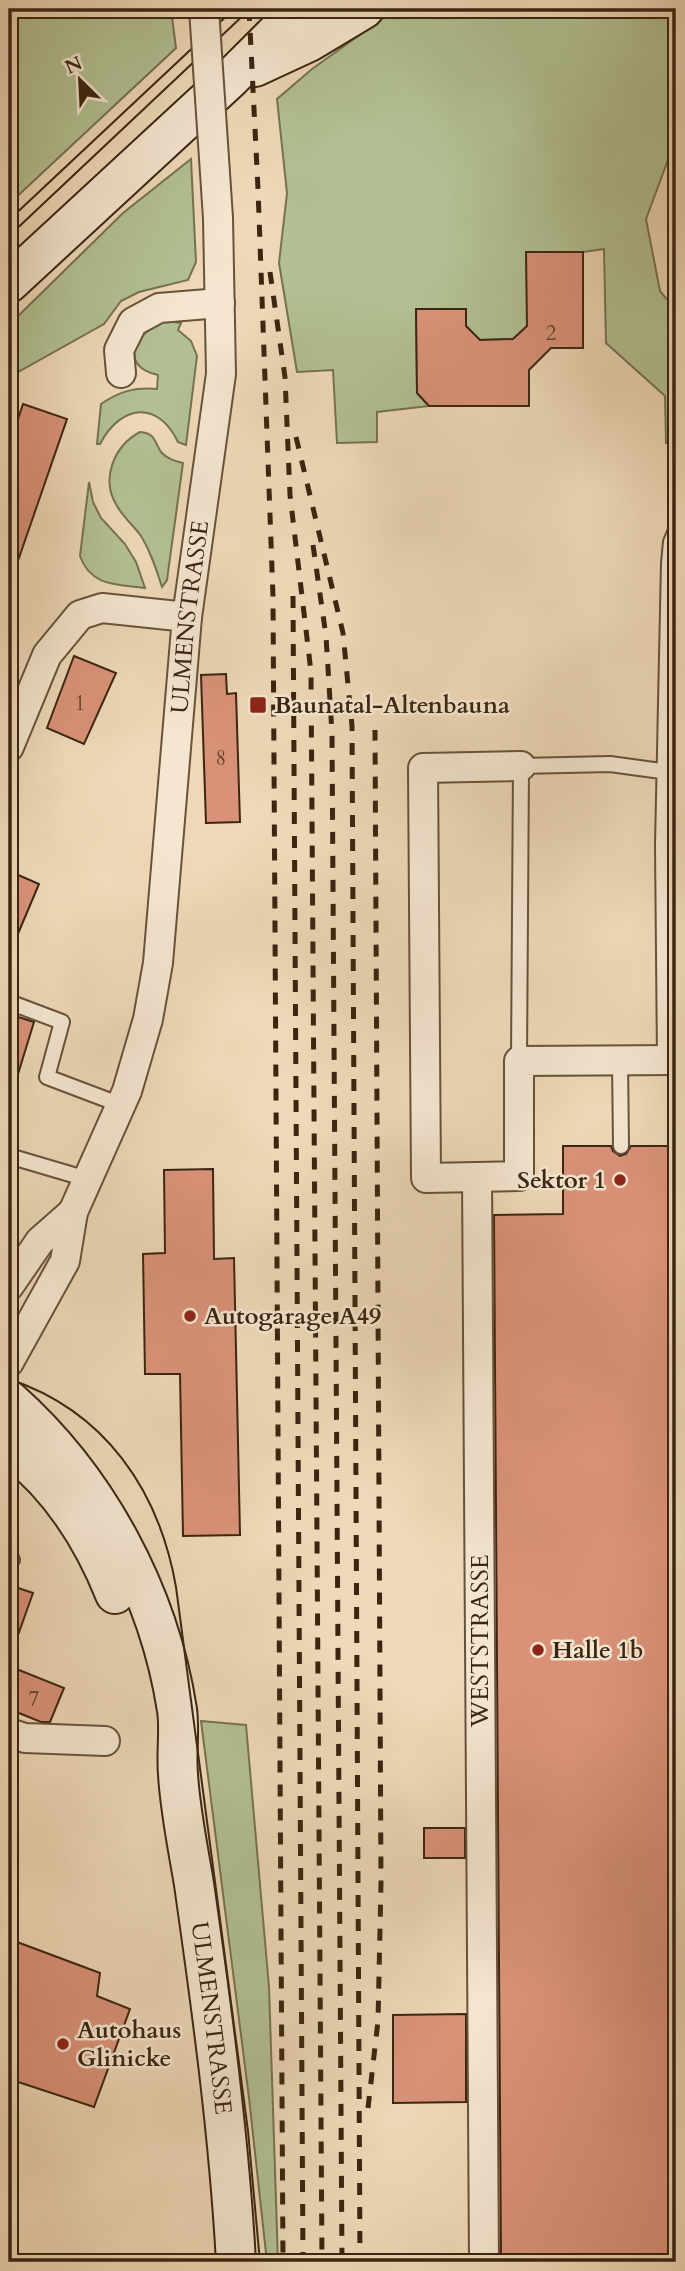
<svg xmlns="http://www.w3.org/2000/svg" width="685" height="2271" font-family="Cardo,serif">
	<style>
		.green { fill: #b2c093; stroke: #767252; stroke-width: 2 }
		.building { fill: #d99278; stroke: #3b2511; stroke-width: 2 }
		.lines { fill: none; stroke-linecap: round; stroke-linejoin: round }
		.lane-casing { stroke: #68523a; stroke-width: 18 }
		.street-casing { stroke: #68523a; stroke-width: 32 }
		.secondary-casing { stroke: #3b2511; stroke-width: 42 }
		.lane { stroke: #f4e6d0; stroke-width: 14 }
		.street { stroke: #f4e6d0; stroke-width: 28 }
		.secondary { stroke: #f4e6d0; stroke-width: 38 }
		.tram { stroke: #3b2511; stroke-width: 2 }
		.rail { stroke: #3b2511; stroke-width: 5; stroke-dasharray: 12 12; stroke-linecap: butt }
		.street-bridge-casing { stroke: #68523a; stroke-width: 32; stroke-linecap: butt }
		.street-bridge { stroke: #f4e6d0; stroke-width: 28 }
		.poi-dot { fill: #8f2418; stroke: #f4e6d0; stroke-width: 2.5 }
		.labels { text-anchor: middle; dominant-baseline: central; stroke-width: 5; stroke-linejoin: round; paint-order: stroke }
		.number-label { font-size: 21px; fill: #62402b }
		.street-label { font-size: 24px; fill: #3b2511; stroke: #f4e6d0 }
		.poi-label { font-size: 24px; font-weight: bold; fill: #3b2511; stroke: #f4e6d0; text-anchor: start }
	</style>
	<rect width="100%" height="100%" fill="#eed8b7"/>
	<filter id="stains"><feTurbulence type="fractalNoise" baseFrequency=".00286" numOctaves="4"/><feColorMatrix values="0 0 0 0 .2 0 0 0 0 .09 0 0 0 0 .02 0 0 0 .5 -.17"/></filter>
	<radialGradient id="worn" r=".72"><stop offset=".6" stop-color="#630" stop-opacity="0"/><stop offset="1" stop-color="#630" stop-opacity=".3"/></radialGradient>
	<path class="green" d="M9 9H171L176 48 9 204Z
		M396 9H676V148L671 152 646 219 660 291 676 310V443H666L665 396 606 343 604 249 583 252H527V326L513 339 480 340 466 326V310L416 309 417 393 429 406 377 412V442L337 443 333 370 297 372 279 263 287 193 277 99 312 69Z
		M191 159 196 262 188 280 139 292 121 301 104 324 9 377V325L123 213Z
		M167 321 181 323 178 330 191 341 197 356 186 445 178 442C158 400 121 404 100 444H97L101 404C120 391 135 387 157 389L158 375C116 366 137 329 167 321Z
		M140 432C155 433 154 441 161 452 167 459 175 461 183 463L167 580 162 587C156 569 151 552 141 536 134 526 123 517 117 506 100 479 114 446 140 432Z
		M89 482 93 502 101 518 125 544 136 562 145 588C117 584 91 587 80 556Z
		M201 1721 246 1725 269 1987 278 2262H267L249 2098Z"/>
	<path class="building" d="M526 252H583V348H551L529 370V406H429L417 393 416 309H466V326L480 340 513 339 527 326Z
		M23 404 67 419 12 578 9 577V446Z
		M74 656 116 673 84 744 47 728Z
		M226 674 227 694 236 693 240 822 206 823 201 675Z
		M9 871 39 884 9 955Z
		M9 1014 34 1022 14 1087 9 1086Z
		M563 1146H611L613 1151 620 1156 626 1154 631 1146H676V2262H501L494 1215 563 1214Z
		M213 1169 214 1259 234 1258 240 1535 183 1536 180 1374H145L143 1254 165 1253 164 1170Z
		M9 1585 33 1593 12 1652H9Z
		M9 1666 64 1688 50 1722H41L9 1709Z
		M424 1828H465V1858H424Z
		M9 1939 100 1973 97 1996 130 2009 94 2107 9 2079Z
		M466 2014V2102L393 2103V2015Z"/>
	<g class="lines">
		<g class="lane-casing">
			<path id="lane" d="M9 1002 62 1022 47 1077 121 1105
				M620 1060 621 1146
				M665 1060 663 845 669 563 671 542 676 530
				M519 1061 521 766 610 764 676 773
				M9 1156 87 1179
				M9 1553 12 1560"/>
		</g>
		<g class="street-casing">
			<g id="street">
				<path d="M121 373 119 350 133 322 159 308 220 303"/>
				<path d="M9 747 47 655 80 615 102 608 187 617"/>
				<path d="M477 1177 426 1178 423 768 521 766"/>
				<path d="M9 1286 40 1241 73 1212"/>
				<path id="s1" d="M9 1362 65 1261 73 1212 127 1091 148 1019 158 963 187 617 221 374 218 218"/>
				<path d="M9 1733 25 1738 105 1741"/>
				<path d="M484 2262 477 1177 519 1176V1061L676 1060"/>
			</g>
		</g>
		<g class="secondary-casing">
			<g id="secondary">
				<path d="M255 67 309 42 364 9"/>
				<path d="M9 283 231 78 300 9"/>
				<path id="s2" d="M9 1400C98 1479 159 1593 177 1710 180 1731 176 1753 178 1774 180 1810 188 1848 194 1884 212 2010 229 2135 236 2262"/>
				<path d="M9 1447C59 1485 92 1536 115 1594"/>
			</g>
		</g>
		<use href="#lane" class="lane"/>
		<use href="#street" class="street"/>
		<use href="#secondary" class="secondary"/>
		<path class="tram" d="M9 220 234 9
			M9 236 250 9
			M9 1379C105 1411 159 1490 176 1587L248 2131 260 2262"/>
		<path class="rail" d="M249 9 258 189 273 597 283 2262
			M270 272 285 377 290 495 311 672 322 2262
			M296 437 343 633 352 726 360 2262
			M313 545 326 636 332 733 342 2262
			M293 596 303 2262
			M368 2108 378 2021 381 1883 375 730
			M385 2259V2262"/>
		<g class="street-bridge-casing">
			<path id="street-bridge" d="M204 9 218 218"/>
		</g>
		<use href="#street-bridge" class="street-bridge"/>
	</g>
	<g class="poi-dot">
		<rect x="249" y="696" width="18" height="18" rx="3.5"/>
		<circle cx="620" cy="1180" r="7"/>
		<circle cx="190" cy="1316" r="7"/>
		<circle cx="538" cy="1650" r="7"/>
		<circle cx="63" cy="2044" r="7"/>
	</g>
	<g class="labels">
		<g class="number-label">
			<text x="551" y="333">2</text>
			<text x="80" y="703">1</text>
			<text x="221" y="758">8</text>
			<text x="34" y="1699">7</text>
		</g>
		<g class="street-label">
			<text stroke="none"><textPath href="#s1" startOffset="777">ULMENSTRASSE</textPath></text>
			<text transform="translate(480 1641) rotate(-90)">WESTSTRASSE</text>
			<text stroke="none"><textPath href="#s2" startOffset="670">ULMENSTRASSE</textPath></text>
		</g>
		<g class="poi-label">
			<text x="274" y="705">Baunatal-Altenbauna</text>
			<text x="606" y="1180" text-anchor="end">Sektor 1</text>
			<text x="204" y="1316">Autogarage A49</text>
			<text x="552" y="1650">Halle 1b</text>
			<text x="77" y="2030">Autohaus<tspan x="77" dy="28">Glinicke</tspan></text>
		</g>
	</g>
	<rect width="685" height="2271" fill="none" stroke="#eed8b7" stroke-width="35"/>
	<rect x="10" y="10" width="664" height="2250" fill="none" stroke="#3b2511" stroke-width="3.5"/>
	<rect x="18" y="18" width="650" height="2236" fill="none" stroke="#3b2511" stroke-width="2"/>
	<g transform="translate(80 80) rotate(336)" stroke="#f4e6d0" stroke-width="5" paint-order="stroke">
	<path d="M0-5L12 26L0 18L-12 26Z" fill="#3b2511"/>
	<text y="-10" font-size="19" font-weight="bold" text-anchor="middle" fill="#3b2511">N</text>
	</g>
	<rect width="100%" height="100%" filter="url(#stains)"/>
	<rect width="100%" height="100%" fill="url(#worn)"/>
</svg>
